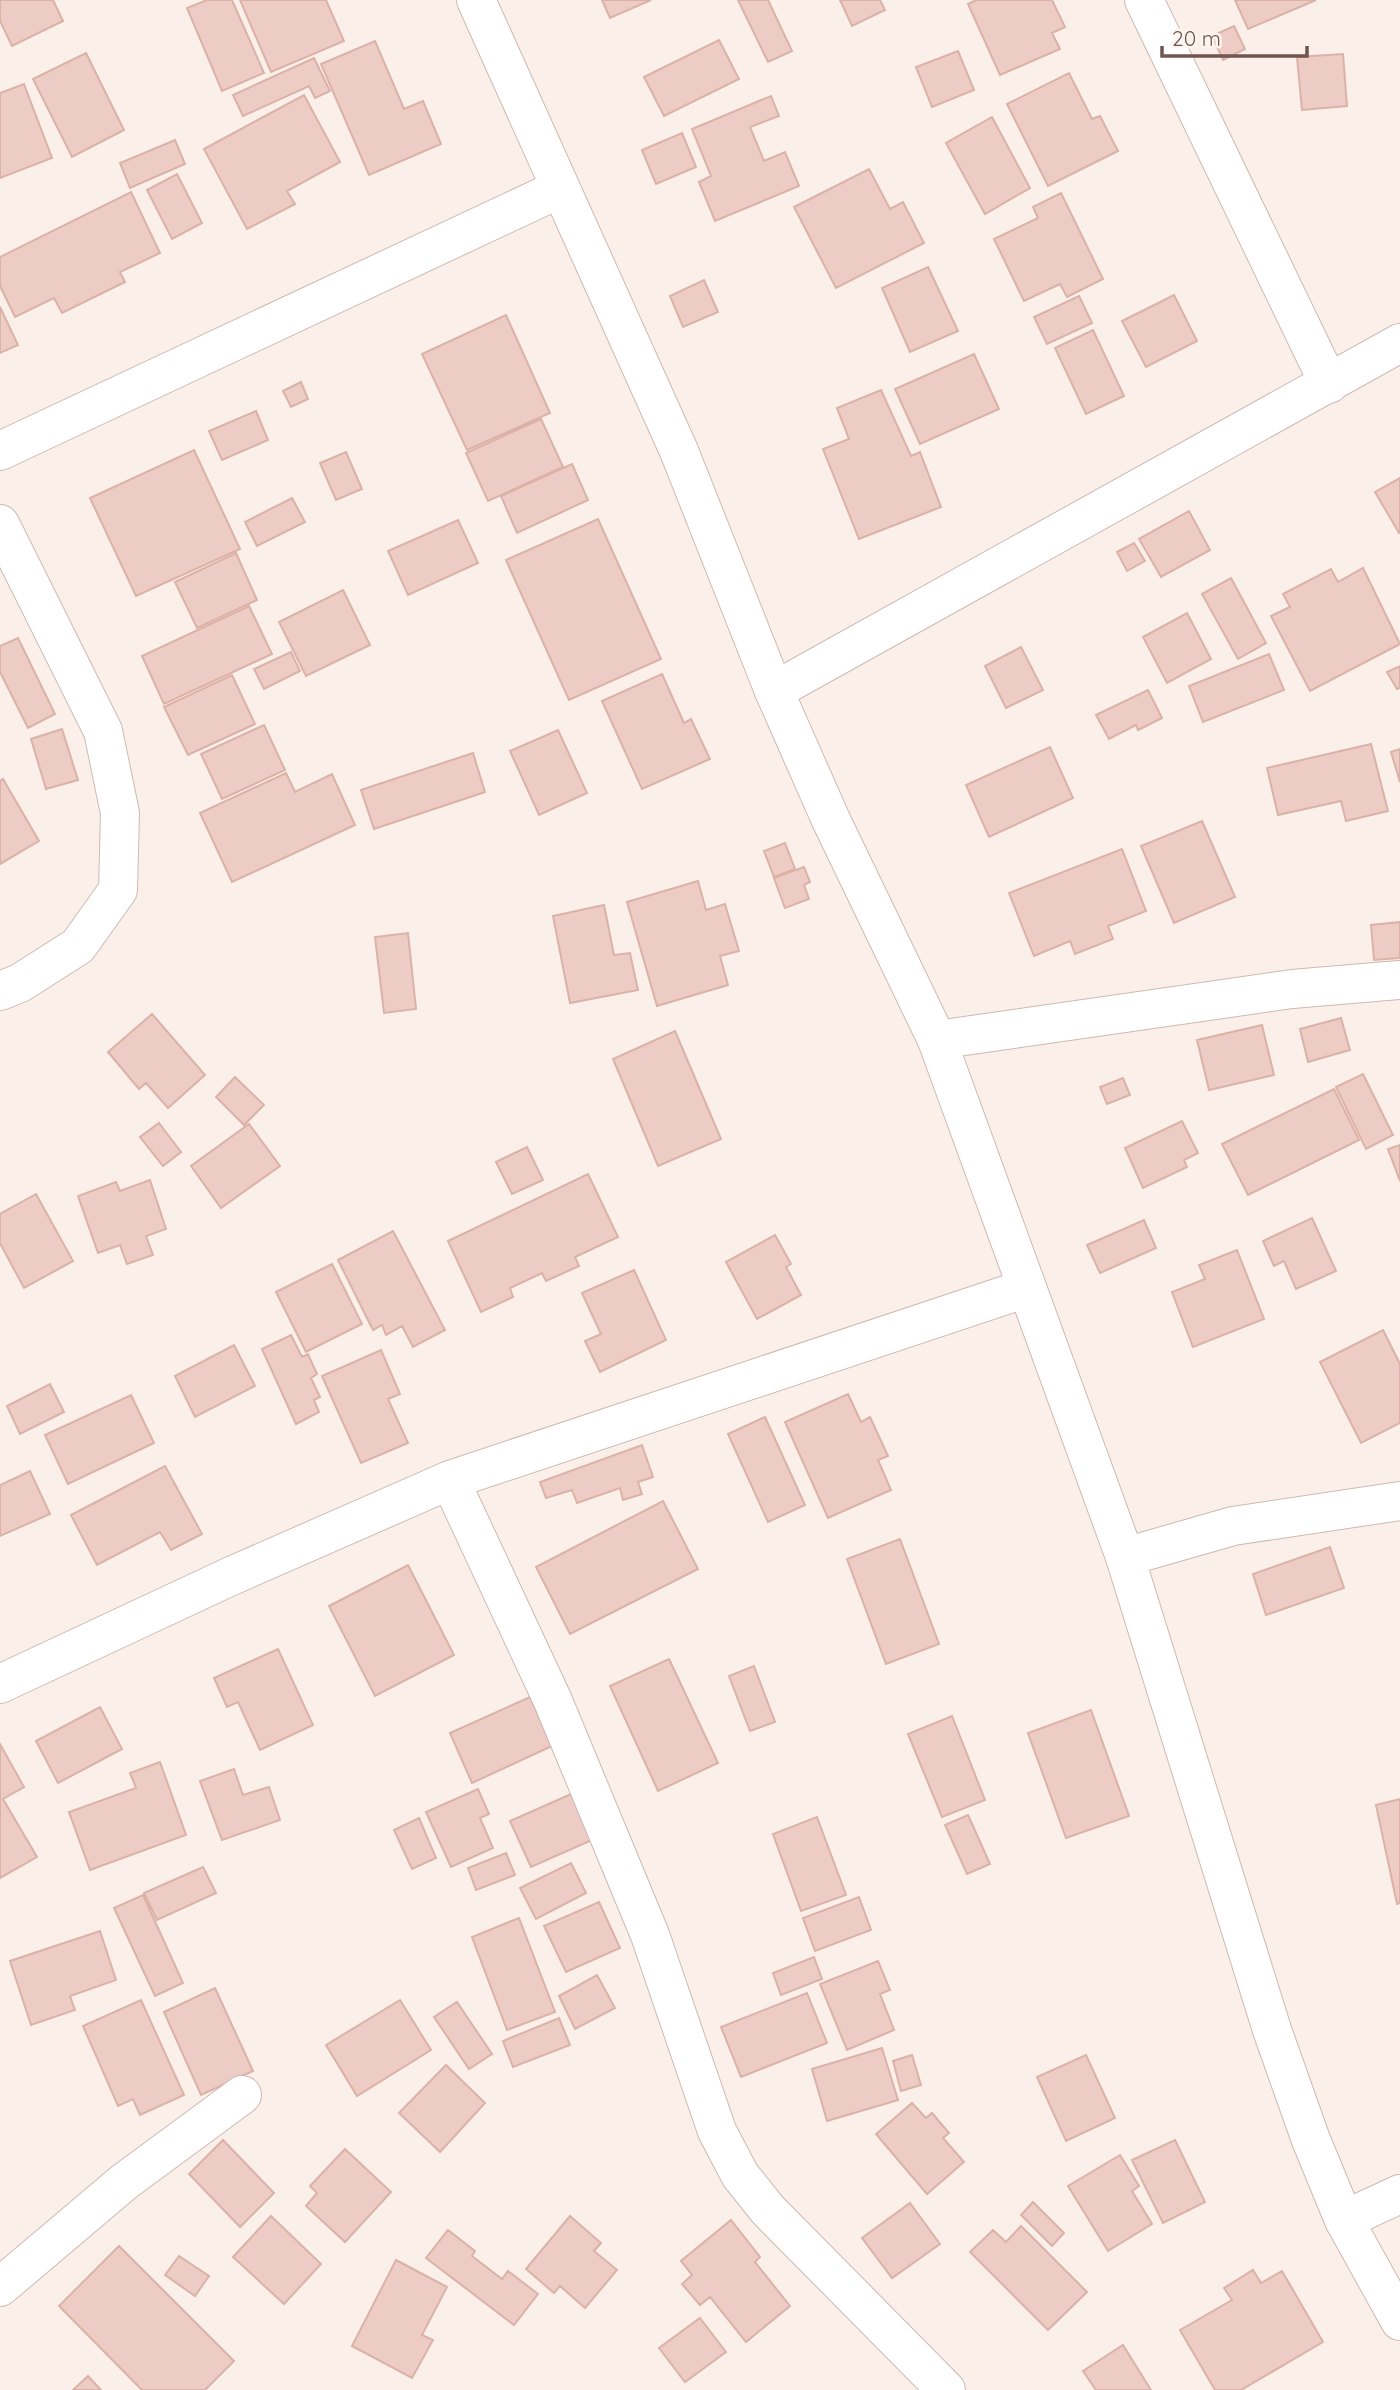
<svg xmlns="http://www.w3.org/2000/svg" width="1400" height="2390" font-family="Quicksand,sans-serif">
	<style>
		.building { fill: #ecccc4; stroke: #dcb1a7; stroke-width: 2 }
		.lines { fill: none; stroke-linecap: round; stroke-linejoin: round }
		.street-casing { stroke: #cdb9b3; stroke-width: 40 }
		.secondary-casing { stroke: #cfb8b1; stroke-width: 40 }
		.street { stroke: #fff; stroke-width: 38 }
		.secondary { stroke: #fff; stroke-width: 38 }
	</style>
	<rect width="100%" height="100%" fill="#faf0e9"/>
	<path class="building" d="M0 0H53L63 21 12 46 0 21Z
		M207 0H232L264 73 222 91 187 8Z
		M240 0H326L344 41 271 72Z
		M602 0H651L610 18Z
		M738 0H768L792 51 768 62Z
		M840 0H880L885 10 852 26Z
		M976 0H1052L1065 27 1052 33 1060 49 1000 75 968 4Z
		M1235 0H1316L1248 29Z
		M1234 26 1245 49 1223 60 1212 36Z
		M719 40 739 79 664 116 644 77Z
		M375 41 404 109 423 101 441 144 369 175 321 64Z
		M958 51 974 90 932 107 916 67Z
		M86 53 124 130 72 157 33 79Z
		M1343 54 1347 106 1302 110 1297 57Z
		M314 58 330 91 315 98 309 86 243 116 233 95Z
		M1069 73 1092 119 1100 116 1118 151 1048 186 1007 104Z
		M24 84 52 158 0 178V93Z
		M304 95 340 162 287 191 295 204 247 229 204 149Z
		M771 96 779 116 750 127 764 161 785 152 799 186 715 221 699 182 711 176 692 129Z
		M992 117 1030 188 985 214 946 143Z
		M682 133 696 167 656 184 642 150Z
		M175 140 185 164 130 188 120 163Z
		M869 169 890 209 903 202 924 243 836 288 794 207Z
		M177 174 202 223 172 239 147 190Z
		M131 192 160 253 120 272 125 282 62 313 54 298 15 317 0 286V257Z
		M1061 193 1103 279 1067 297 1060 284 1024 301 994 239 1038 218 1033 207Z
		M928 267 958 331 910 352 882 288Z
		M704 280 718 312 683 327 670 296Z
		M1174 295 1197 341 1146 367 1122 321Z
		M1079 296 1092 323 1047 344 1034 317Z
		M0 307 18 345 0 353Z
		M506 315 550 413 467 450 422 354Z
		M1093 330 1124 396 1086 414 1055 348Z
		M974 354 999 409 920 444 895 389Z
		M301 382 308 399 291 407 283 391Z
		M881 390 911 456 920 452 941 507 859 539 823 449 849 439 837 408Z
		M256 411 268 440 222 460 209 431Z
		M541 419 563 467 488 501 466 453Z
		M194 450 240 549 136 596 90 498Z
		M346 452 362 489 336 500 320 463Z
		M572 464 588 500 517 533 501 496Z
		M1400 478V532L1399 533 1375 492Z
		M292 498 305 522 257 546 245 522Z
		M1189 511 1210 550 1161 577 1139 539Z
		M598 519 661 659 569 700 506 560Z
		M458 520 478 563 408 595 388 551Z
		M1134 543 1145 561 1127 571 1117 552Z
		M236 553 257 600 197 628 175 582Z
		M1363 568 1400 644 1310 691 1271 616 1290 607 1283 594 1331 569 1338 582Z
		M1231 578 1266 643 1238 659 1202 594Z
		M343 590 370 645 306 676 279 622Z
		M249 606 272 654 164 704 142 656Z
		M1187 613 1211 659 1167 683 1143 637Z
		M18 638 55 714 28 728 0 672V646Z
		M1021 647 1043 690 1006 708 985 666Z
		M291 652 300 671 264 689 254 669Z
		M1269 654 1284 690 1203 722 1189 686Z
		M1400 666V688L1397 689 1387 672Z
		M662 674 684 723 691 719 710 759 642 789 602 701Z
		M232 675 255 724 188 755 164 707Z
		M1148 690 1162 718 1138 730 1136 725 1109 739 1096 715Z
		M264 725 285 770 222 799 201 754Z
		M62 729 78 780 46 789 31 739Z
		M558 730 587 793 539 815 510 751Z
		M1371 744 1388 811 1346 821 1341 801 1278 815 1267 768Z
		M1050 747 1073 798 989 837 966 785Z
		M1400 749V782L1391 752Z
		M473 753 485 792 374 829 361 790Z
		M286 773 295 792 332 774 355 825 232 882 200 813Z
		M3 779 39 841 0 864V781Z
		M1202 821 1235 897 1174 923 1141 846Z
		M785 843 795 869 774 877 764 851Z
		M1122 849 1146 911 1108 926 1113 939 1075 954 1070 941 1034 956 1009 893Z
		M804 867 810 882 804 885 809 899 785 908 774 878Z
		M698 881 706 910 725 904 739 951 720 956 728 985 657 1006 627 902Z
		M604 905 614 955 630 953 638 990 570 1003 553 916Z
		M1400 922V958L1374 960 1371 925Z
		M408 933 416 1009 384 1013 375 937Z
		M152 1014 205 1075 168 1108 146 1083 139 1089 108 1052Z
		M1341 1018 1350 1050 1308 1062 1300 1029Z
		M1262 1025 1274 1075 1209 1090 1197 1040Z
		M675 1031 721 1139 658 1166 613 1059Z
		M1363 1074 1393 1135 1366 1149 1336 1087Z
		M235 1077 264 1105 244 1125 216 1097Z
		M1123 1078 1130 1095 1107 1104 1100 1087Z
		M1334 1089 1359 1140 1248 1195 1222 1144Z
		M1182 1121 1198 1153 1184 1160 1187 1167 1143 1188 1125 1148Z
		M159 1123 181 1152 163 1166 140 1137Z
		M249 1124 280 1166 221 1208 191 1166Z
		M1400 1145V1181L1388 1149Z
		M527 1147 543 1180 512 1194 496 1162Z
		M588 1174 618 1237 575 1257 579 1266 546 1281 542 1273 510 1288 513 1297 481 1312 448 1241Z
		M150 1180 166 1229 146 1236 153 1255 127 1264 120 1245 98 1253 78 1196 116 1182 120 1191Z
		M36 1194 73 1261 24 1288 0 1243V1214Z
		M1312 1218 1336 1271 1296 1289 1284 1261 1274 1266 1263 1241Z
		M1144 1220 1156 1248 1100 1273 1087 1245Z
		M393 1231 445 1330 413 1347 402 1326 386 1335 382 1325 373 1330 338 1260Z
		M775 1235 791 1264 786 1267 801 1295 757 1319 726 1262Z
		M1237 1250 1264 1319 1193 1347 1172 1292 1205 1279 1199 1265Z
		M332 1264 362 1324 306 1352 276 1292Z
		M634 1270 666 1340 600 1372 585 1341 601 1334 582 1293Z
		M1383 1330 1400 1364V1423L1361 1443 1320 1362Z
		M291 1335 302 1357 308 1354 317 1374 311 1378 320 1397 314 1400 319 1412 296 1424 262 1349Z
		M234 1345 255 1386 195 1417 175 1376Z
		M381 1350 400 1394 388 1399 408 1443 361 1463 322 1376Z
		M50 1384 64 1412 20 1434 7 1406Z
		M848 1394 861 1422 870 1417 888 1456 878 1460 891 1490 828 1518 785 1422Z
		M131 1395 154 1443 68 1484 45 1435Z
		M765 1417 805 1505 768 1522 728 1434Z
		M642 1445 653 1477 638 1482 642 1494 623 1500 620 1488 577 1503 572 1490 546 1498 540 1482Z
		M165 1466 202 1534 171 1550 160 1532 97 1565 71 1515Z
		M30 1471 50 1514 0 1536V1485Z
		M663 1501 698 1569 570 1634 536 1567Z
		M900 1539 939 1644 886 1664 847 1559Z
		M1330 1547 1344 1588 1266 1615 1253 1574Z
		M408 1565 454 1655 375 1696 329 1606Z
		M278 1649 313 1725 260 1750 238 1702 227 1707 214 1678Z
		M669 1659 718 1763 658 1791 610 1686Z
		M754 1666 775 1722 750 1731 729 1676Z
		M530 1697 552 1746 472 1783 450 1733Z
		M100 1707 122 1749 58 1783 36 1741Z
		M1091 1710 1129 1816 1066 1838 1028 1733Z
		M952 1716 985 1800 942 1817 908 1734Z
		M0 1744 24 1787 3 1799 37 1857 0 1878Z
		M160 1762 186 1835 90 1870 69 1812 136 1788 130 1773Z
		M234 1769 243 1795 269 1787 280 1820 222 1840 200 1781Z
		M478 1789 489 1814 480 1818 493 1848 451 1867 426 1812Z
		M571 1794 592 1840 531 1867 510 1821Z
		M1400 1799V1903L1397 1904 1376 1805Z
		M968 1815 990 1864 967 1874 945 1825Z
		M817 1817 846 1895 801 1911 773 1834Z
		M419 1818 436 1858 412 1869 394 1830Z
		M506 1853 515 1875 476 1890 468 1868Z
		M571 1863 586 1893 536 1919 520 1888Z
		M203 1867 216 1893 157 1920 144 1893Z
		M143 1895 183 1983 155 1996 114 1908Z
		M859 1897 871 1930 815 1951 803 1918Z
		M599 1902 620 1948 566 1972 544 1926Z
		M519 1918 555 2012 507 2030 472 1937Z
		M100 1931 116 1980 70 1996 75 2010 31 2025 10 1961Z
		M814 1957 822 1979 781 1995 773 1973Z
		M878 1961 890 1990 880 1994 894 2030 847 2050 820 1984Z
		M597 1975 615 2008 575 2029 559 1996Z
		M215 1988 253 2071 201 2095 164 2012Z
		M807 1993 827 2043 741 2077 721 2027Z
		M141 2000 184 2095 140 2115 133 2099 118 2106 83 2026Z
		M400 2000 431 2050 357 2096 326 2045Z
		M457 2002 492 2054 469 2069 434 2017Z
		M559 2018 570 2045 513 2067 503 2041Z
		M882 2048 898 2100 827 2121 812 2069Z
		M912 2055 921 2085 901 2091 893 2061Z
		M1086 2055 1115 2118 1066 2141 1037 2077Z
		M446 2065 485 2103 440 2152 399 2113Z
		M912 2103 926 2118 932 2113 949 2133 943 2138 964 2162 927 2194 876 2134Z
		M223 2140 274 2193 240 2227 189 2174Z
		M1175 2140 1205 2202 1163 2223 1132 2160Z
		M345 2149 391 2192 345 2242 306 2206 317 2193 310 2186Z
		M1120 2155 1139 2186 1132 2191 1152 2224 1108 2251 1068 2186Z
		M1033 2202 1064 2233 1052 2246 1021 2215Z
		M910 2203 940 2244 892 2278 862 2238Z
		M271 2216 321 2264 284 2304 233 2257Z
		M570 2216 601 2243 594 2251 617 2270 585 2308 560 2286 554 2293 526 2269Z
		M731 2220 760 2257 755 2262 790 2306 746 2342 710 2297 700 2305 682 2284 692 2275 681 2261Z
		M1021 2226 1087 2292 1048 2330 970 2252 993 2230 1006 2242Z
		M448 2230 475 2251 472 2256 502 2279 508 2271 538 2294 514 2325 426 2258Z
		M119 2246 234 2361 205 2390H142L59 2306Z
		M179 2256 209 2276 195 2296 165 2275Z
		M396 2260 447 2287 422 2335 433 2340 412 2378 352 2346Z
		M1253 2270 1261 2283 1282 2271 1323 2342 1241 2390H1215L1180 2330 1232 2300 1224 2288Z
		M700 2318 726 2352 685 2382 659 2348Z
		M1123 2345 1151 2390H1096L1083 2371Z
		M88 2376 101 2390H73Z"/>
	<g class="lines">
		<g class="street-casing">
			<path id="street" d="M1144 0 1329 384
				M0 451 559 189
				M0 524 103 731 120 813 118 890 78 946 20 983 0 991
				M774 691 1400 343
				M937 1040 1292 989 1400 980
				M450 1480 553 1701 650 1935 717 2131 740 2175 768 2210 946 2390
				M1125 1557 1233 1526 1400 1501
				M0 1684 229 1577 450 1480 1027 1288
				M1344 2220 1400 2194
				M0 2287 124 2182 242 2095"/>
		</g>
		<g class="secondary-casing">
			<path id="secondary" d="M476 0 679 451 774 691 831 820 937 1040 1125 1557 1272 2030 1311 2140 1344 2220 1400 2321"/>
		</g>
		<use href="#street" class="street"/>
		<use href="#secondary" class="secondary"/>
	</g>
	<path d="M1162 46v10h145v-10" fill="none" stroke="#715550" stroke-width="3.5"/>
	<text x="1172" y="46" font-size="21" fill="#715550" stroke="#fdf5ef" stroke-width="5" paint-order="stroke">20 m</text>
</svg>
